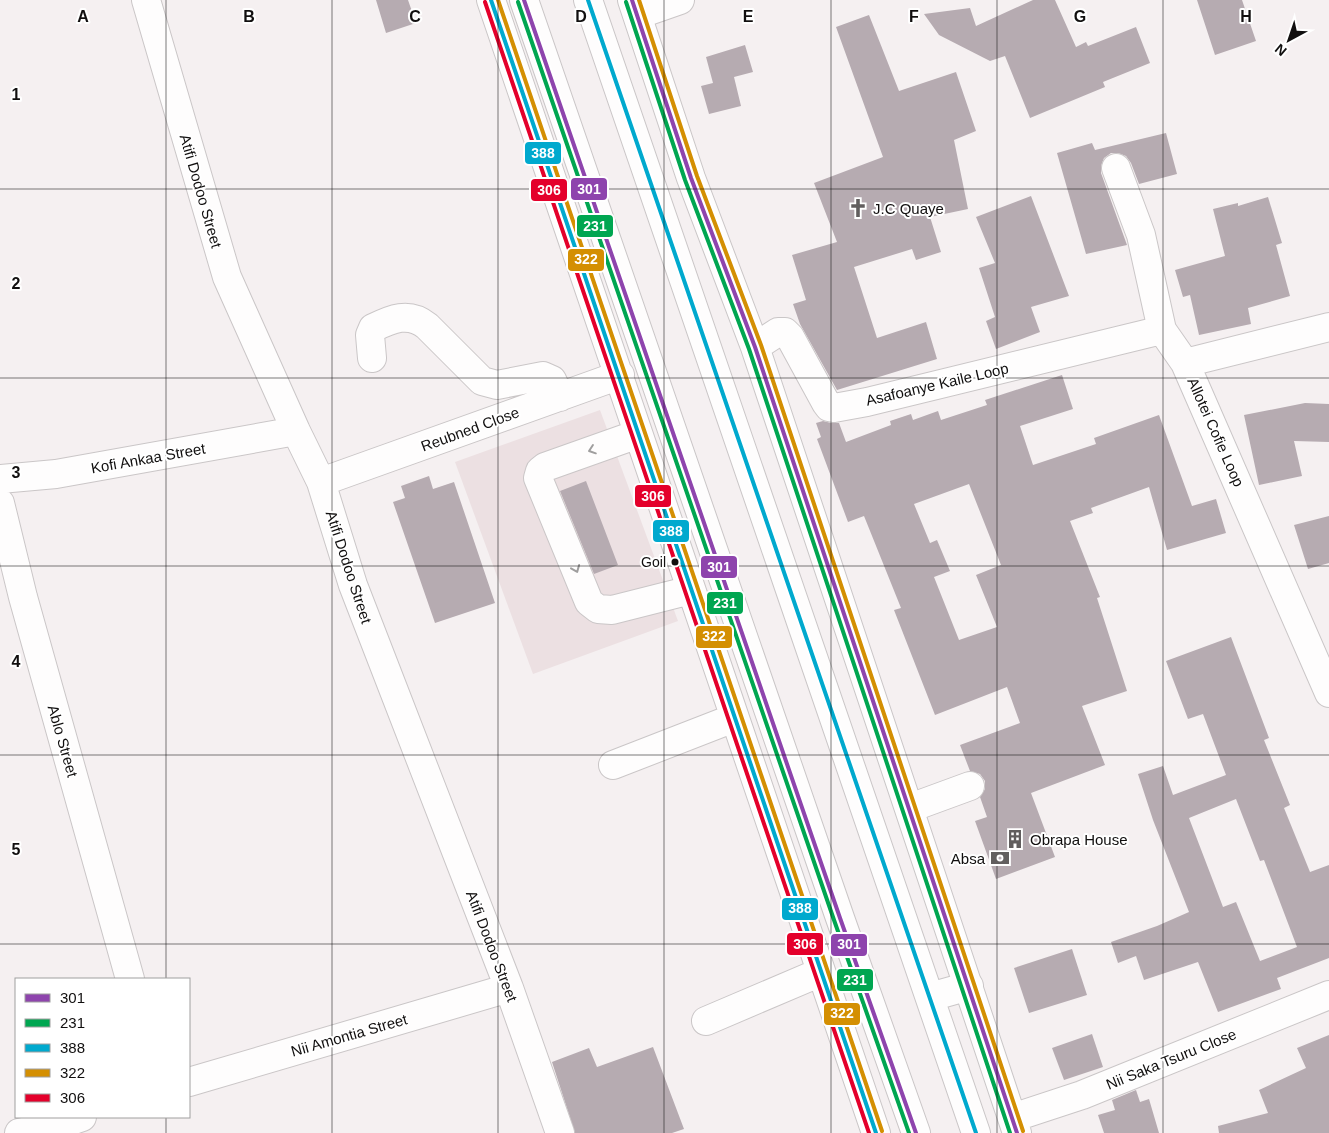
<svg xmlns="http://www.w3.org/2000/svg" width="1329" height="1133" font-family="Arial,sans-serif">
	<style>
		.built { fill: #ece0e2 }
		.building { fill: #b6abb1; fill-rule: evenodd }
		.lines { fill: none; stroke-linecap: round; stroke-linejoin: round }
		.minor-casing { stroke: #cac6c7; stroke-width: 30 }
		.highway-casing { stroke: #cac6c7; stroke-width: 30 }
		.minor { stroke: #fefdfd; stroke-width: 28 }
		.highway { stroke: #fefdfd; stroke-width: 28 }
		.bus-1-casing { stroke: #fff; stroke-width: 8 }
		.bus-2-casing { stroke: #fff; stroke-width: 8 }
		.bus-3-casing { stroke: #fff; stroke-width: 8 }
		.bus-4-casing { stroke: #fff; stroke-width: 8 }
		.bus-5-casing { stroke: #fff; stroke-width: 8 }
		.bus-1 { stroke: #8e44ad; stroke-width: 4 }
		.bus-2 { stroke: #00a651; stroke-width: 4 }
		.bus-3 { stroke: #00a9ce; stroke-width: 4 }
		.bus-4 { stroke: #d48f02; stroke-width: 4 }
		.bus-5 { stroke: #e4002b; stroke-width: 4 }
		.oneway { stroke: #9f9e9e }
		.grid { fill: none; stroke: #110f0f; stroke-width: 1; stroke-opacity: 0.55 }
		.bus-dot { fill: #110f0f; stroke: #fff; stroke-width: 2 }
		.labels { text-anchor: middle; dominant-baseline: central; stroke-width: 4; stroke-linejoin: round; paint-order: stroke }
		.bus-label { font-size: 14px; fill: #110f0f; stroke: #fff; text-anchor: end }
		.street-label { font-size: 15px; fill: #110f0f; stroke: #fff }
		.poi-label { font-size: 15px; fill: #110f0f; stroke: #fff; text-anchor: start }
		.grid-label { font-size: 16px; text-anchor: middle; font-weight: bold; fill: #110f0f; stroke: #fff; stroke-width: 4; stroke-linejoin: round; paint-order: stroke }
		.line-badge { stroke: #fff; stroke-width: 2 }
		.badge-label { font-size: 14px; text-anchor: middle; font-weight: bold; fill: #fff }
	</style>
	<rect width="100%" height="100%" fill="#f5f0f1"/>
	<path class="built" d="M600 410 678 621 533 674 455 462Z"/>
	<path class="building" d="M376 0H408L416 23 386 33Z
		M1033 0H1055L1076 47 1086 42 1088 46 1136 27 1150 63 1103 82 1105 87 1030 118 1005 56 990 61 939 35 924 14 970 8 976 26Z
		M1197 0H1242L1256 41 1215 55Z
		M869 15 899 91 956 72 976 131 954 140 968 209 930 217 941 252 916 260 912 249 854 267 877 338 926 322 937 359 837 390 800 324 793 304 806 300 792 255 837 242 814 183 883 157 836 27Z
		M745 45 753 72 734 77 741 106 709 114 701 86 713 83 706 57Z
		M1166 133 1177 174 1139 184 1131 163 1126 156 1118 153H1111L1104 158 1101 166V173L1127 245 1086 254 1057 153 1092 143 1095 150Z
		M1031 196 1069 296 1031 307 1040 332 996 349 986 321 995 317 979 268 995 263 976 217Z
		M1268 197 1282 243 1276 245 1290 296 1248 308 1251 324 1199 335 1190 295 1183 297 1175 270 1225 256 1213 209 1238 203V206Z
		M1062 375 1073 409 1020 426 1033 465 1096 444 1094 438 1159 415 1192 506 1216 499 1226 533 1167 550 1149 487 1091 508 1093 513 1070 521 1100 597 1097 598 1127 691 1082 706 1105 765 1031 793 1055 857 996 879 975 821 987 817 980 797 985 789V781L980 774 970 771 960 745 1020 723 1007 687 935 715 894 610 901 608 864 516 848 522 817 439 821 437 816 423 823 421 831 423H839L846 442 891 425 890 421 911 414 913 420 938 411 941 420 987 405 985 400ZM969 484 1001 565 976 575 997 627 959 640 934 577 950 571 937 540 930 543 914 504Z
		M1305 403 1329 404V442L1294 441 1302 476 1259 485 1244 415Z
		M429 476 433 489 454 482 495 603 435 623 393 502 405 498 401 486Z
		M586 481 618 565 594 574 560 491Z
		M1329 516V563L1308 569 1294 525Z
		M1231 637 1269 738 1264 740 1290 805 1284 808 1310 872 1329 865V958L1277 978 1281 989 1218 1012 1198 962 1144 980 1136 956 1118 963 1111 942 1157 926 1189 912 1153 820 1138 774 1163 766 1173 795 1226 775 1203 714 1188 719 1166 661ZM1236 799 1260 861 1264 860 1297 947 1260 961 1236 902 1223 907 1189 818Z
		M1072 949 1087 995 1029 1013 1014 968Z
		M1092 1034 1103 1067 1064 1080 1052 1048Z
		M1329 1035V1133H1219L1218 1126 1268 1113 1259 1090 1306 1068 1297 1048Z
		M653 1047 684 1129 672 1133H575L552 1062 589 1048 597 1067Z
		M1136 1090 1140 1102 1149 1099 1159 1133H1104L1098 1115 1115 1110 1112 1100Z"/>
	<g class="lines">
		<g class="minor-casing">
			<path id="minor" d="M146 0 227 277 296 431 321 482 353 585 509 988 560 1133
				M491 0 876 1133
				M632 0 691 178 755 347 1017 1133
				M637 15 680 0
				M1116 168 1141 235 1162 330 1185 363 1329 693
				M755 347 778 332H785L790 337 826 403 829 407 834 408 867 402 1162 330
				M372 358 370 335 373 328C391 319 409 311 427 326L482 381 497 385 543 376 552 380 560 397
				M1185 363 1329 327
				M638 434 545 467 540 471 538 478 589 602 598 609 612 610 691 590
				M0 479 56 474 296 431
				M321 482 620 375
				M0 503 23 597 130 979
				M613 765 734 718
				M910 808 970 786
				M706 1021 821 972
				M189 1082 509 988
				M1012 1118 1082 1095 1329 995
				M19 1133 68 1122 82 1117"/>
		</g>
		<g class="highway-casing">
			<path id="highway" d="M524 0 840 918 916 1133
				M588 0 976 1133
				M930 997 969 986"/>
		</g>
		<use href="#minor" class="minor"/>
		<use href="#highway" class="highway"/>
		<g class="bus-1-casing">
			<path id="bus-1" d="M524 0 840 918 916 1133
				M632 0 691 178 755 347 1017 1133"/>
		</g>
		<g class="bus-2-casing">
			<path id="bus-2" d="M518 2 834 920 909 1133
				M626 2 685 180 749 349 1010 1133"/>
		</g>
		<g class="bus-3-casing">
			<path id="bus-3" d="M491 0 876 1133
				M588 0 976 1133"/>
		</g>
		<g class="bus-4-casing">
			<path id="bus-4" d="M498 0 882 1131
				M639 0 697 176 761 345 1023 1131"/>
		</g>
		<g class="bus-5-casing">
			<path id="bus-5" d="M485 2 869 1133"/>
		</g>
		<use href="#bus-1" class="bus-1"/>
		<use href="#bus-2" class="bus-2"/>
		<use href="#bus-3" class="bus-3"/>
		<use href="#bus-4" class="bus-4"/>
		<use href="#bus-5" class="bus-5"/>
	</g>
	<defs><path id="oneway-chevron" d="M-2-3.5L2.5 0L-2 3.5" fill="none" stroke-width="1.6" stroke-linecap="round" stroke-linejoin="round" transform="scale(1.25)"/></defs>
	<g class="oneway">
		<use href="#oneway-chevron" transform="translate(592 450) rotate(161)"/>
		<use href="#oneway-chevron" transform="translate(576 569) rotate(68)"/>
	</g>
	<path class="grid" d="M166 0V979M332 0V1133M498 0V1133M664 0V1133M831 0V1133M997 0V1133M1163 0V1133M0 189H1329M0 378H1329M0 566H1329M0 755H1329M0 944H1329M166 1117V1133"/>
	<defs>
		<g id="church-bare" transform="scale(1.5)"><path d="M-1.2-6h2.4v3.5h3.3v2.4h-3.3V6h-2.4V-.1h-3.3v-2.4h3.3Z" fill="#615e5e" stroke="#fff" stroke-width="2.5" paint-order="stroke"/></g>
		<g id="building-bare" transform="scale(1.5)"><path d="M-4-6H4V6H1V3H-1V6H-4ZM-2.5-4.3h1.7v1.8h-1.7ZM.8-4.3h1.7v1.8H.8ZM-2.5-1h1.7V.8h-1.7ZM.8-1h1.7V.8H.8Z" fill="#615e5e" stroke="#fff" stroke-width="2.5" paint-order="stroke"/></g>
		<g id="bank-bare" transform="scale(1.5)"><path d="M-6-4H6V4H-6ZM0-2.3a2.3 2.3 0 1 0 0 4.6a2.3 2.3 0 1 0 0-4.6Z" fill="#615e5e" stroke="#fff" stroke-width="2.5" paint-order="stroke"/></g>
	</defs>
	<g fill-rule="evenodd">
		<use href="#church-bare" x="858" y="208"/>
		<use href="#building-bare" x="1015" y="839"/>
		<use href="#bank-bare" x="1000" y="858"/>
	</g>
	<circle class="bus-dot" cx="675" cy="562" r="4.5"/>
	<g class="labels">
		<g class="bus-label">
			<text x="666" y="562">Goil</text>
		</g>
		<g class="street-label">
			<text transform="translate(201 191) rotate(74)">Atifi Dodoo Street</text>
			<text transform="translate(937 384) rotate(-13)">Asafoanye Kaile Loop</text>
			<text transform="translate(470 429) rotate(-20)">Reubned Close</text>
			<text transform="translate(1216 432) rotate(66)">Allotei Cofie Loop</text>
			<text transform="translate(148 458) rotate(-10)">Kofi Ankaa Street</text>
			<text transform="translate(349 567) rotate(72)">Atifi Dodoo Street</text>
			<text transform="translate(63 741) rotate(74)">Ablo Street</text>
			<text transform="translate(492 946) rotate(69)">Atifi Dodoo Street</text>
			<text transform="translate(349 1035) rotate(-16)">Nii Amontia Street</text>
			<text transform="translate(1171 1059) rotate(-22)">Nii Saka Tsuru Close</text>
		</g>
		<g class="poi-label">
			<text x="873" y="208">J.C Quaye</text>
			<text x="1030" y="839">Obrapa House</text>
			<text x="985" y="858" text-anchor="end">Absa</text>
		</g>
	</g>
	<g class="grid-label">
		<text x="83" y="22">A</text>
		<text x="249" y="22">B</text>
		<text x="415" y="22">C</text>
		<text x="581" y="22">D</text>
		<text x="748" y="22">E</text>
		<text x="914" y="22">F</text>
		<text x="1080" y="22">G</text>
		<text x="1246" y="22">H</text>
		<text x="16" y="100">1</text>
		<text x="16" y="289">2</text>
		<text x="16" y="478">3</text>
		<text x="16" y="667">4</text>
		<text x="16" y="855">5</text>
	</g>
	<g class="line-badge">
		<rect x="524" y="141" width="38" height="24" rx="5" fill="#00a9ce"/>
		<rect x="570" y="177" width="38" height="24" rx="5" fill="#8e44ad"/>
		<rect x="530" y="178" width="38" height="24" rx="5" fill="#e4002b"/>
		<rect x="576" y="214" width="38" height="24" rx="5" fill="#00a651"/>
		<rect x="567" y="248" width="38" height="24" rx="5" fill="#d48f02"/>
		<rect x="634" y="484" width="38" height="24" rx="5" fill="#e4002b"/>
		<rect x="652" y="519" width="38" height="24" rx="5" fill="#00a9ce"/>
		<rect x="700" y="555" width="38" height="24" rx="5" fill="#8e44ad"/>
		<rect x="706" y="591" width="38" height="24" rx="5" fill="#00a651"/>
		<rect x="695" y="625" width="38" height="24" rx="5" fill="#d48f02"/>
		<rect x="781" y="897" width="38" height="24" rx="5" fill="#00a9ce"/>
		<rect x="786" y="932" width="38" height="24" rx="5" fill="#e4002b"/>
		<rect x="830" y="933" width="38" height="24" rx="5" fill="#8e44ad"/>
		<rect x="836" y="968" width="38" height="24" rx="5" fill="#00a651"/>
		<rect x="823" y="1002" width="38" height="24" rx="5" fill="#d48f02"/>
	</g>
	<g class="badge-label">
		<text x="543" y="158">388</text>
		<text x="589" y="194">301</text>
		<text x="549" y="195">306</text>
		<text x="595" y="231">231</text>
		<text x="586" y="264">322</text>
		<text x="653" y="501">306</text>
		<text x="671" y="536">388</text>
		<text x="719" y="572">301</text>
		<text x="725" y="608">231</text>
		<text x="714" y="641">322</text>
		<text x="800" y="913">388</text>
		<text x="805" y="949">306</text>
		<text x="849" y="949">301</text>
		<text x="855" y="985">231</text>
		<text x="842" y="1018">322</text>
	</g>
	<rect x="15" y="978" width="175" height="140" fill="#ffffff" stroke="#a09f9f"/>
	<rect x="25" y="994" width="25" height="8" fill="#8e44ad" stroke="#a09f9f"/>
	<text x="60" y="1003" font-size="15" fill="#110f0f">301</text>
	<rect x="25" y="1019" width="25" height="8" fill="#00a651" stroke="#a09f9f"/>
	<text x="60" y="1028" font-size="15" fill="#110f0f">231</text>
	<rect x="25" y="1044" width="25" height="8" fill="#00a9ce" stroke="#a09f9f"/>
	<text x="60" y="1053" font-size="15" fill="#110f0f">388</text>
	<rect x="25" y="1069" width="25" height="8" fill="#d48f02" stroke="#a09f9f"/>
	<text x="60" y="1078" font-size="15" fill="#110f0f">322</text>
	<rect x="25" y="1094" width="25" height="8" fill="#e4002b" stroke="#a09f9f"/>
	<text x="60" y="1103" font-size="15" fill="#110f0f">306</text>
	<g transform="translate(1289 40) rotate(220)" stroke="#ffffff" stroke-width="4" paint-order="stroke">
	<path d="M0-4L9 19L0 12L-9 19Z" fill="#110f0f"/>
	<text y="-8" font-size="14" font-weight="bold" text-anchor="middle" fill="#110f0f">N</text>
	</g>
</svg>
